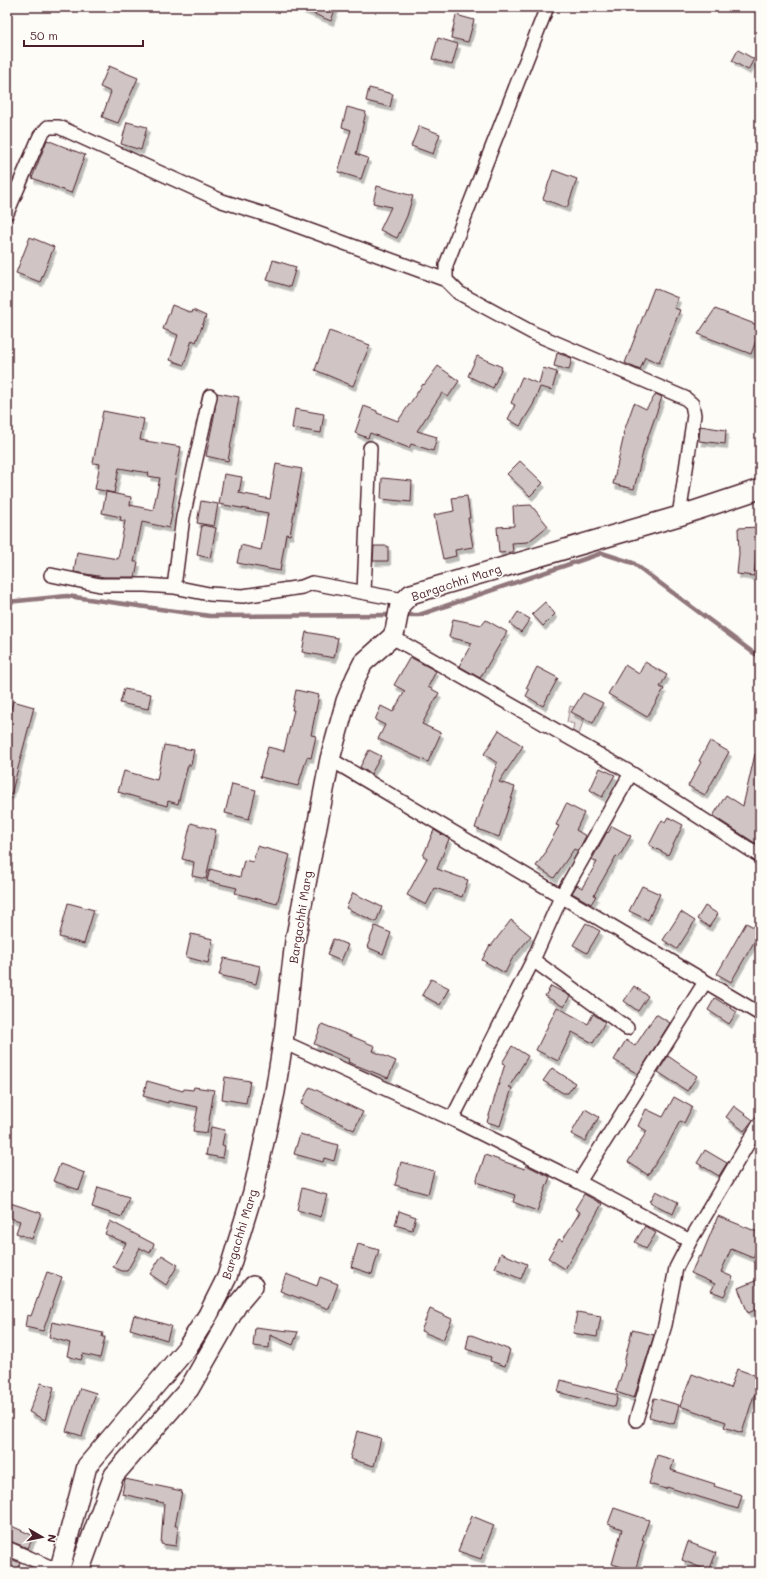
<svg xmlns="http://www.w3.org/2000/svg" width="767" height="1579" font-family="Mali,sans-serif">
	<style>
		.green { fill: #e3dcda; stroke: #967e82 }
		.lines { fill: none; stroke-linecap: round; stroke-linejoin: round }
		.stream { stroke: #91777b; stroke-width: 4.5 }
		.building { fill: #d0c5c4; stroke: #4a1f2b; filter: url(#shadow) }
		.street-casing { stroke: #4a1f2b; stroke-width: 16 }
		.secondary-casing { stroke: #4a1f2b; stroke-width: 22 }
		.street { stroke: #fdfcf7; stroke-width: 13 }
		.secondary { stroke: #fdfcf7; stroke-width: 19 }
		.labels { text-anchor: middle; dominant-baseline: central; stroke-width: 3.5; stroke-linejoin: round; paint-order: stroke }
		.street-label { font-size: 12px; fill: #4a1f2b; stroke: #fdfcf7 }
	</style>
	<defs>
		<filter id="shadow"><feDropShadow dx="2.5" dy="4.5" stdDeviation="0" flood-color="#0004"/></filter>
	</defs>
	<rect width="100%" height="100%" fill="#fdfcf7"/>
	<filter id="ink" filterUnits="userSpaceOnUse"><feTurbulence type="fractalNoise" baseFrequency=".025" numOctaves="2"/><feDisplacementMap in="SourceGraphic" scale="8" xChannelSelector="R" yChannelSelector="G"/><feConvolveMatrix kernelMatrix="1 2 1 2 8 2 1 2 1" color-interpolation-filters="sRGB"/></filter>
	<g filter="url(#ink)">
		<path class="green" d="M570 706 586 711 579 735 572 733 574 724 567 722Z"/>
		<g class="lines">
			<path class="stream" d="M7 602 67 596 210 616 394 615
				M402 615H419L602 553 633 563 755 654H760"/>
		</g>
		<path class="building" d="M297 7H336L331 21Z
			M456 15 474 20 468 42 451 38Z
			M438 38 458 44 452 65 432 59Z
			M738 50 754 59 748 70 732 61Z
			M109 66 138 78 118 123 102 117 111 92 100 87Z
			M369 88 393 94 390 107 366 101Z
			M347 107 366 112 356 154 368 158 361 179 338 172 351 130 342 127Z
			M127 122 147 127 141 150 121 144Z
			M419 126 440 134 433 154 411 146Z
			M47 140 85 155 71 193 32 178Z
			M553 170 577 179 567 208 543 199Z
			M377 186 413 196 407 216 397 238 380 230 391 207 373 203Z
			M30 237 54 247 40 282 16 273Z
			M273 260 296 267 290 287 267 280Z
			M654 288 678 298 674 308 680 310 659 363 645 357 640 370 625 363Z
			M172 305 192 313 193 310 206 316 196 342 192 340 184 365 170 360 178 335 163 329Z
			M715 309 760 326V330L751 354 698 334Z
			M329 331 370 345 353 386 315 370Z
			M557 353 572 358 569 370 554 366Z
			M477 356 502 367 493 388 468 376Z
			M438 366 459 381 448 397 442 393 417 431 437 437 433 451 411 444 409 448 370 433 368 438 355 433 364 406 377 411V413L398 421 423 384 424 385Z
			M543 368 557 372 552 390 540 387 533 405 520 426 508 419 515 405 511 403 522 377 539 384Z
			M217 393 239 397 228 461 206 456 214 417Z
			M656 394 662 397 644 448 634 489 613 484 624 435 623 434 634 403 646 409Z
			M295 409 324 414 321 433 292 428Z
			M103 411 144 419 140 440 181 447 173 490H175L171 514 172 515 169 528 142 522 134 562H138L135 577H104L74 572 77 552 118 559 125 521 120 520 121 517 102 513 106 492 131 497 130 505 153 510 160 478 148 476 149 473 119 468 114 493 95 489 100 464 93 463Z
			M700 426 726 430 725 444 699 441Z
			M520 461 543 483 530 496 507 474Z
			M276 464 302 469 290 535 286 534 280 571 237 563 241 545 261 550 268 513 219 504 224 474 242 477 239 493 270 499Z
			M382 478 412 481 411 502 381 499Z
			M467 496 470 518H468L473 547 455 550 456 556 443 559 434 515 454 511 452 498Z
			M201 501 218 504 214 526 197 523Z
			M531 505 548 526 528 542 512 543 513 552 499 553 497 527 514 526 513 506Z
			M202 525 216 528 210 558 197 555Z
			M759 527 760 548 757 549 754 576 737 574 739 554 738 528Z
			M374 546H388V561H373Z
			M545 602 555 614 543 626 532 614Z
			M518 612 530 619 521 632 510 624Z
			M453 619 482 625 486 620 507 632 480 678 459 666 472 643 449 637Z
			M306 632 338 638 334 658 302 652Z
			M410 657 436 671 428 687 439 693 422 724 441 733 428 762 378 739 385 725 375 720 381 706 393 712 405 691 394 685Z
			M645 662 667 675 660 687 664 689 647 717 608 694 625 665 639 674Z
			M537 667 558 678 543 706 526 696 529 690 526 688Z
			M124 689 151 694 148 709 120 703Z
			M296 690 319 695 311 735 316 736 311 758 307 757 298 786 260 777 268 747 284 751 294 710H292Z
			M583 693 603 703 593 723 571 712Z
			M13 701 34 707 11 795 7 794V724Z
			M499 730 523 746 499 782 515 787 499 837 475 828 497 763 484 754Z
			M710 741 729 752 705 795 688 786 701 762 699 761Z
			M164 745 194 750 191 765H188L178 804 168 801 167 806 118 792 124 771 157 780Z
			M369 750 381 756 371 774 360 767Z
			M755 754H760V844L755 843 713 816 726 795 743 806Z
			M600 768 615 775 602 797 590 790Z
			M232 784 256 790 249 819 225 813Z
			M566 804 584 813 576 830 586 836 578 851 574 849 554 878 536 866 546 852 545 851 559 826 556 825Z
			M668 817 683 825 668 855 649 845 662 820 665 822Z
			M191 823 216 830 206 879 192 876 194 862 182 859Z
			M612 826 631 836 619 857 616 856 594 895 596 896 591 904 572 893 577 885 582 888 597 862 592 859 607 832 608 833Z
			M434 830 449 839 437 869 468 880 462 897 435 888 426 905 407 895 427 858 423 856Z
			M257 846 290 855 277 904 235 893 237 888 207 881 210 869 240 877 244 860 253 862Z
			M642 886 660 894 648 920 629 911Z
			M353 893 382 907 376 922 346 908Z
			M68 903 94 910 84 944 59 937Z
			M705 906 718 914 709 927 697 919Z
			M681 912 695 921 677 949 663 940Z
			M511 920 531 936 512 959 505 973 482 960 490 945 491 946Z
			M586 923 600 931 587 953 573 945Z
			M746 923 760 930V945L754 942 731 982 717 974Z
			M375 926 391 933 383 954 367 947Z
			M191 934 213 939 208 963 186 957Z
			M333 939 348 945 341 961 327 955Z
			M224 958 260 966 256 984 219 975Z
			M431 979 449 988 440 1005 422 995Z
			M551 986 570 996 564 1007 545 996Z
			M634 986 648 996 638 1011 624 1001Z
			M715 998 737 1012 729 1024 708 1010Z
			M557 1007 588 1024 593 1014 605 1022 593 1043 572 1032 558 1061 536 1050Z
			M656 1014 670 1023 638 1074 614 1060 626 1040 635 1046Z
			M322 1024 375 1046 373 1051 396 1061 388 1078 348 1062 349 1059 314 1044Z
			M512 1046 528 1056 509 1087 512 1088 500 1126 487 1122 505 1064 502 1063Z
			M668 1056 697 1076 687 1091 658 1072Z
			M552 1068 575 1083 568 1093H563L543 1081Z
			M225 1077 250 1081 246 1103 222 1099Z
			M147 1081 183 1091 184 1089 193 1090 194 1087 214 1090 207 1133 193 1131 198 1107 168 1101V1103L143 1096Z
			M310 1087 363 1112 354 1130 301 1104Z
			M674 1097 692 1107 684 1123 680 1121 668 1144 648 1175 628 1162 647 1131 638 1126 646 1109 663 1117Z
			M734 1106 753 1120 744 1131 726 1117Z
			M585 1109 599 1117 585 1141 571 1134Z
			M211 1127 225 1130 222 1145 225 1146 223 1158 206 1155Z
			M300 1134 338 1145 334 1161 324 1158 323 1162 294 1154Z
			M705 1150 727 1163 719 1176 697 1163Z
			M485 1155 525 1169 526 1165 550 1177 537 1211 513 1202 515 1195 476 1182Z
			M401 1162 434 1171 428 1194 395 1185Z
			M60 1164 85 1173 79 1190 53 1181Z
			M98 1187 129 1197 122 1217 92 1207Z
			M302 1188 327 1195 321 1217 297 1210Z
			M656 1191 678 1202 673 1214 650 1202Z
			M584 1194 602 1204 565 1269 548 1258 559 1239 562 1241 580 1212 575 1209Z
			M7 1202 41 1213 32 1239 16 1233 20 1221 7 1217Z
			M399 1211 416 1217 412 1230 395 1225Z
			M718 1216 760 1233V1241L753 1258 731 1249 721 1272 733 1277 724 1296 711 1291 715 1284 691 1273 699 1256 701 1257Z
			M110 1221 154 1244 150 1253 140 1248 127 1271H122L113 1267 126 1243 105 1234Z
			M645 1226 656 1233 646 1249 635 1242Z
			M358 1244 379 1250 372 1274 351 1267Z
			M501 1253 527 1264 521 1279 495 1268Z
			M162 1255 178 1265 166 1285 150 1274Z
			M47 1272 62 1277 43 1331 25 1327 27 1315 31 1316Z
			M286 1274 317 1286 320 1277 338 1284 329 1309 280 1291Z
			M760 1279V1308L748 1313 738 1288Z
			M430 1309 452 1319 443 1340 421 1331Z
			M577 1312 601 1316 597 1337 573 1333Z
			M134 1315 171 1326 167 1340 130 1329Z
			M52 1322 103 1333 102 1337H105L100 1358 83 1354 81 1360 67 1356 70 1343 49 1337Z
			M255 1327 271 1329 298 1332 293 1345 270 1335 269 1348 253 1346Z
			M632 1330 654 1335 634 1398 616 1392 625 1364 624 1363Z
			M469 1334 510 1350 505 1366 490 1361 491 1357 466 1349Z
			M737 1369 760 1377V1397L754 1395 742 1433 724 1427 726 1422 680 1406 692 1374 730 1388Z
			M561 1380 618 1395 615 1407 558 1392Z
			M41 1383 54 1387 45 1420 29 1412Z
			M80 1388 96 1393 82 1436 66 1431Z
			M654 1398 679 1405 674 1424 649 1417Z
			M357 1431 381 1438 374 1466 350 1459Z
			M657 1455 674 1460 671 1470 715 1484 714 1486 742 1495 738 1509 667 1487 666 1489 649 1484Z
			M125 1479 182 1491 175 1526H178L176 1546 161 1544 164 1503 122 1494Z
			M614 1508 649 1520 642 1540H644L635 1571 612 1564 622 1529 608 1524Z
			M472 1516 494 1525 481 1559 458 1551Z
			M7 1524 34 1536 28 1548 7 1540Z
			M688 1542 716 1553 709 1571 682 1560Z
			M7 1557 20 1563 16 1572H7Z"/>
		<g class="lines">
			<g class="street-casing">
				<path id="street" d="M547 7 446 265V280L459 293 533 333 685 398 692 404 694 415 679 516
					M7 213 40 136 48 127H59L222 201 273 217 446 280
					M51 575 100 585H145L174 587 209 594 243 596 302 587 312 583 404 600
					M174 587 183 517 210 396
					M364 592 370 448
					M392 637 631 773 760 856
					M330 759 760 1014
					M533 960 627 1028
					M283 1042 452 1119 579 1182 690 1241
					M452 1119 533 960 562 895 631 773
					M579 1182 705 982
					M636 1420 665 1325 676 1268 690 1241 760 1123
					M7 1548 59 1571"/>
			</g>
			<g class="secondary-casing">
				<path id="secondary" d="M59 1572 87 1466 187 1348 208 1315 227 1277 253 1192 275 1092 283 1042 295 941 330 759 346 701 356 677 363 663 392 637 395 631 400 605 411 594 679 516 760 489
					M79 1572 114 1475 189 1389 237 1305 253 1286"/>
			</g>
			<use href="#street" class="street"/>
			<use href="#secondary" class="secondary"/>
		</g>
	</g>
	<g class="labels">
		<g class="street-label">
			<text transform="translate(456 582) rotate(-18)">Bargachhi Marg</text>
			<text transform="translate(300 917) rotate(-81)">Bargachhi Marg</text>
			<text transform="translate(239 1234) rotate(-73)">Bargachhi Marg</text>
		</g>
	</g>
	<rect width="767" height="1579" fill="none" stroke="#fdfcf7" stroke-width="24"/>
	<rect x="12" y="12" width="743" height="1555" fill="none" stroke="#4a1f2b" stroke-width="1.5" filter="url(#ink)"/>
	<g transform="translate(42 1537) rotate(99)" stroke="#fdfcf7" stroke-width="3" paint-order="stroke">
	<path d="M0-3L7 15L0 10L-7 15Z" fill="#4a1f2b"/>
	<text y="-6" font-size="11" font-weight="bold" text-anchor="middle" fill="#4a1f2b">N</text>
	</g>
	<path d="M24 40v6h119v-6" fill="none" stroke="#4a1f2b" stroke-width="2"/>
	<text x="30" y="40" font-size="12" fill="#4a1f2b" stroke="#fdfcf7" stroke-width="3" paint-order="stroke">50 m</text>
</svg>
